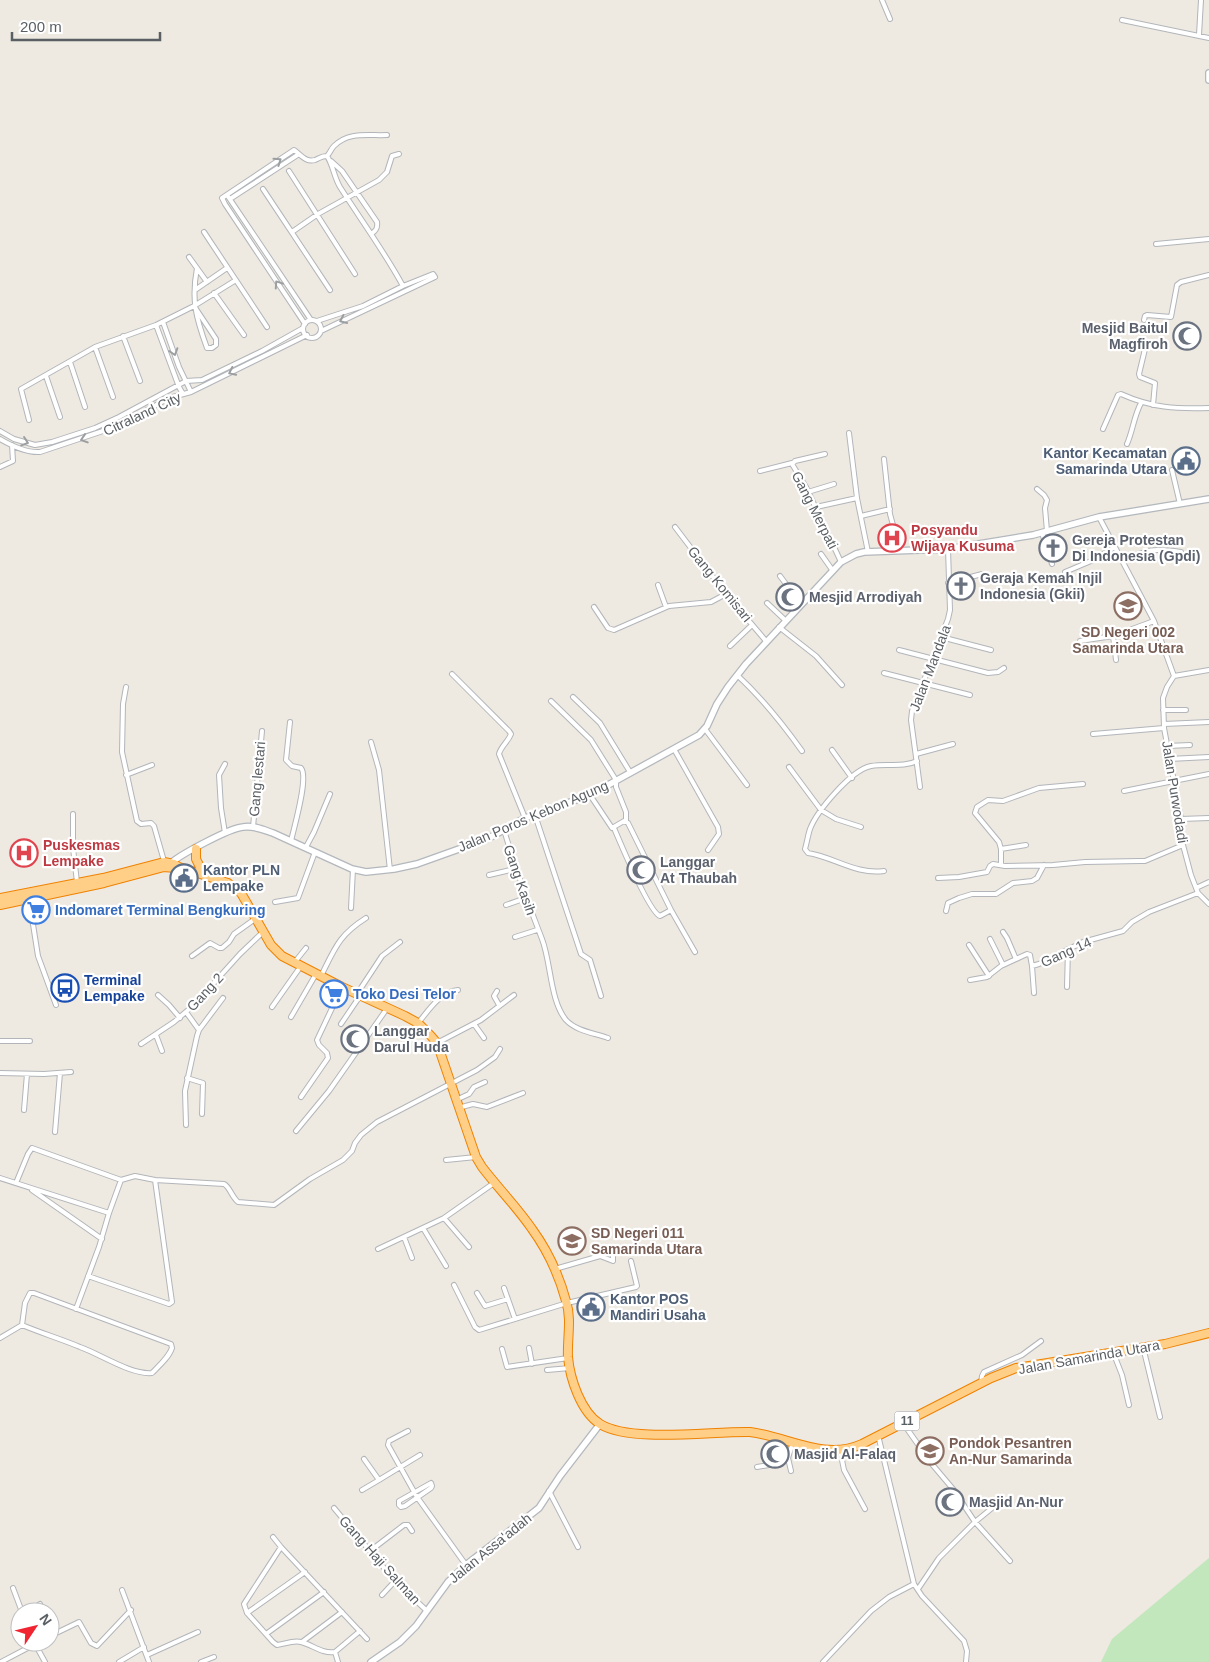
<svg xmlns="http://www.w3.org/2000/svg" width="1209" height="1662" font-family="Helvetica,sans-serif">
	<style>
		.green { fill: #c2e7bc }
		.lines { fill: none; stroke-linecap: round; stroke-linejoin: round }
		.street-casing { stroke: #b2b6ba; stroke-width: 6 }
		.secondary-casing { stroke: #b3b8bd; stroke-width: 8 }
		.highway-casing { stroke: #ef8200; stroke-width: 10 }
		.street { stroke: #fff; stroke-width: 4 }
		.secondary { stroke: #fff; stroke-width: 5.5 }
		.highway { stroke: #ffcf87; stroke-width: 8 }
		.oneway { stroke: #9c9fa1 }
		.labels { text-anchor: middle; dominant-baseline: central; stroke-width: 4.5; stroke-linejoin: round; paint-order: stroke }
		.shield { fill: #fff; stroke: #8c8f92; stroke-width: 1 }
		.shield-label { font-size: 12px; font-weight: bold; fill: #5a5f63 }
		.worship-label { font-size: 14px; font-weight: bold; fill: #5b616d; stroke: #fff; text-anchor: start }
		.street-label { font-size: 14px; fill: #5a5f63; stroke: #fff }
		.service-label { font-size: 14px; font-weight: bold; fill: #4e5e75; stroke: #fff; text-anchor: start }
		.health-label { font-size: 14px; font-weight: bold; fill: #be3a42; stroke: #fff; text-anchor: start }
		.education-label { font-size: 14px; font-weight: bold; fill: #785e54; stroke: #fff; text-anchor: start }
		.shop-label { font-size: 14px; font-weight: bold; fill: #366cbe; stroke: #fff; text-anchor: start }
		.transit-label { font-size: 14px; font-weight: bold; fill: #164399; stroke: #fff; text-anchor: start }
	</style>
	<rect width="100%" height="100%" fill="#eee9e1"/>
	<path class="green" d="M1209 1558V1662H1101L1112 1639Z"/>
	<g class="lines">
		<g class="street-casing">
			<path id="street" d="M882 0 890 19
				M1122 20 1209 38
				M1199 35 1201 0
				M327 156C330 153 331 149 334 146 349 131 368 136 387 135
				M331 161 342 171 377 222C378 228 376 231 371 234
				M289 171 355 274
				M263 189 330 290
				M227 195 311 320
				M230 199 299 154
				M204 232 267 327
				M292 232 318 214 379 180 387 172 392 156 399 154
				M1156 244 1209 239
				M189 257 207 282
				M195 290 227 268
				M214 293 244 335
				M194 306 216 339V345L212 348H207C196 318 191 300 197 268
				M1144 320 1145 316 1147 315 1171 317 1177 285 1181 282 1209 275
				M303 329a9 9 0 1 1 18 0a9 9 0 1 1-18 0Z
				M317 321 363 306 403 286 433 274 435 277
				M163 322 179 367 191 392
				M305 324 225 204 222 198 294 150C300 154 306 163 315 160 320 158 321 156 327 156 333 165 334 177 340 187 361 220 384 251 403 286
				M156 325 179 387 183 394
				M321 331 435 277
				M123 336 140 381
				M95 347 113 397
				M1145 349 1139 374 1140 377 1155 383 1153 405
				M70 362 85 407
				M46 376 60 417
				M29 420 21 389 95 347 156 325 194 306 236 280
				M1103 429 1118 395 1121 394C1152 408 1176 409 1209 408
				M0 431 14 439 35 445 52 442 95 428 119 417 186 381 202 380 262 351 303 328
				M849 433 857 498 868 552
				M0 439C12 446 26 453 40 452L118 426 169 398 191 392 307 335
				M1127 444C1133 430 1134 416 1141 403
				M825 454 795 461 792 464 806 487 841 562
				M884 459 890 514 900 551
				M0 467 13 461 12 445
				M1172 470 1180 504
				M760 471 792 463
				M1037 489 1044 495 1047 500 1045 508 1047 531
				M808 492 834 484
				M816 507 857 498
				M861 516 890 509
				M1099 517 1154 621 1174 676
				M675 527 726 594 766 641
				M1042 533 1052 564
				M821 554 833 571
				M1122 561C1149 549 1152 548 1181 552
				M1065 572 1091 561 1115 547
				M780 576 801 604
				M948 583 982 574
				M658 585 666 607
				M767 603 785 620
				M594 607 608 628 614 630 669 606 711 602 726 594
				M779 627 816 656 842 685
				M1113 636 1116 660
				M941 637 991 650
				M1080 641 1113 636 1154 621
				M730 646 752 625
				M899 650 988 673 998 672 1004 668
				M884 673 970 695
				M452 674 509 731 511 734C508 742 501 746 499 754L525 818
				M737 675C762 698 782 723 802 751
				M1174 676 1167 687 1163 698 1164 728 1181 819 1183 845 1191 875 1198 893 1209 904
				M1174 676 1209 670
				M126 687 123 704 122 752 137 821 141 824 151 823 154 826 164 861
				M573 697 600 723 630 772
				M551 701 591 740 616 780V787L626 812V821
				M1163 710H1186
				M290 722 286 760 292 766 301 768C309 777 294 827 291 841
				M1164 724 1209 722
				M705 729 747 785
				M1093 734 1164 728
				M371 742 379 770 390 870
				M1167 746 1190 745
				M674 749 718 827 719 834 708 850
				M832 750 852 778
				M916 754 953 744
				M1169 759 1209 757
				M789 767 821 810 836 819 861 827
				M126 775 152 765
				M920 787 911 720 912 711 948 619 950 610 948 549
				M1124 791 1209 774
				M590 795 612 828 624 821 628 823 671 910 695 952
				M73 814V848L77 882
				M535 815 581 954 590 960 601 996
				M1181 819 1209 818
				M253 827 262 731
				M614 828C620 842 649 912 660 916L671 910
				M504 830C515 867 528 903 542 939 551 962 550 1001 566 1020 576 1031 594 1033 608 1038
				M225 833 221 808 219 775 225 764
				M306 847 314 832 330 794
				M1001 849 999 842 975 813 977 807 988 800 1003 801 1039 788 1083 784
				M1001 865V849L1026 845
				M884 871C856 875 834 857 808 853L805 849C807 842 808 835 810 829 817 811 851 770 871 766 887 763 903 768 917 761
				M489 875 515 869
				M938 878 959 877 987 872 990 866 993 864 1005 866 1053 865 1085 862 1140 861H1145L1183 845
				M1196 888 1209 882
				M29 899 38 956 56 1005
				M275 902 298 898 315 852
				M506 905 526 898
				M351 908 353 869
				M946 911 948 903 959 898 972 894H996L1013 883 1032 881 1037 878 1044 865
				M1003 932 1007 938 1016 959
				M515 937 537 930
				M990 939 1003 965
				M969 945 989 976
				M192 956 210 943 219 948H222L229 942 234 934 255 919
				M294 963 306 948
				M1032 966 1034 993
				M321 976C335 948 339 935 366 918
				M970 980 987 977 1001 966 1027 954 1030 955 1032 966 1039 964 1083 942 1123 931 1132 922 1149 912 1198 893
				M1067 987 1068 949
				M497 991 494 996 499 1005
				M357 994 382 956 400 942
				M158 995 169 1005 180 1018
				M272 1007 301 966
				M186 1012 199 1030
				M291 1017 316 974
				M418 1023C429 1010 440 992 458 990
				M341 1024 360 996
				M474 1024 484 1038
				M156 1035 162 1051
				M0 1041H30
				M437 1043 481 1020 514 995
				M141 1044 174 1022 194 1005 240 954 263 932
				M0 1073 44 1074 71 1072
				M187 1078 203 1083 202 1114
				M301 1097 328 1058 327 1053 319 1045 317 1040 342 987
				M456 1100 469 1094 474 1087 485 1082
				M458 1108 473 1104 487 1107 523 1093
				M24 1110 27 1074
				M186 1125 185 1091 197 1036 199 1030 223 998
				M296 1131 329 1091 388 1007
				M55 1132 60 1073
				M446 1160 476 1157
				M0 1178 109 1213
				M155 1180 224 1184C230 1187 231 1196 238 1202L274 1205 310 1179 343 1160 352 1151 355 1143 361 1135 377 1122 477 1070 495 1057 500 1049
				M16 1183 28 1154 32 1148 121 1180
				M32 1190 102 1239
				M444 1218 469 1247
				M423 1228 446 1266
				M404 1237 412 1258
				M378 1249 444 1218 494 1183
				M555 1269 600 1256 613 1261V1253L615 1251 636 1248 641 1253
				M454 1285 475 1327 479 1330 567 1303 636 1287 637 1286 631 1261
				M504 1288 515 1319
				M30 1293H34L171 1344 172 1348C169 1357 160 1365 152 1373 131 1375 100 1354 80 1347 61 1339 41 1333 22 1325L25 1303Z
				M477 1293 485 1306 508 1299
				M76 1309 99 1247 109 1213 121 1180 135 1176 155 1180 172 1302 169 1304 88 1276
				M0 1338 22 1325
				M1143 1347 1160 1417
				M529 1348 532 1364
				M502 1349 507 1367 568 1358
				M1113 1352 1122 1375 1129 1405
				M547 1370 570 1368
				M981 1383 982 1376 984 1372 1022 1355 1041 1341
				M903 1423 931 1463 953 1489 975 1522 1010 1561
				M408 1431 389 1441 388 1445 417 1497 466 1565
				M878 1435 914 1584 922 1596 964 1641 967 1651 966 1662
				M840 1450 844 1470 865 1509
				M364 1459 379 1480 420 1455
				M757 1467 775 1464 788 1458
				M791 1471 788 1458 793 1442
				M431 1483 432 1486 431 1488 405 1506 401 1507 399 1505V1501Z
				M362 1490 379 1480
				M549 1491 578 1547
				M334 1508 395 1581 427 1611
				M273 1537 281 1547
				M370 1551 404 1525H408L412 1531
				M13 1588 22 1612
				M918 1589 939 1558 975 1522 1003 1499
				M122 1590 149 1662
				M382 1595 395 1581
				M29 1612 40 1604
				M247 1613 305 1572
				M360 1631 335 1652C322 1654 313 1645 301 1642 293 1640 285 1644 277 1645L273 1642 247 1613 244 1604 281 1547 367 1639
				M266 1634 324 1592
				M50 1636 79 1622 91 1643 97 1646 131 1610
				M34 1642 45 1662
				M302 1642 342 1612
				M335 1652 338 1662
				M147 1655 198 1632
				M1 1662 39 1642
				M119 1662 144 1647
				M201 1662 214 1657
				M823 1662 871 1611 889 1597 914 1584"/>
		</g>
		<g class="secondary-casing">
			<path id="secondary" d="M1209 73V80
				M170 864C179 855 230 828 243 827 253 825 264 830 273 833L352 869 366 872 394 869 417 864 473 844 489 838 525 818 590 795 699 735 707 726 717 704 728 687 746 664 841 562 856 554 864 552 948 549 1033 535 1099 517 1209 499
				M371 1662 400 1642 416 1626 448 1582 466 1565 539 1508 560 1476 600 1424"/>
		</g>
		<g class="highway-casing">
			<path id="highway" d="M196 849V859L204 875
				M0 898 103 878 164 862 174 864 179 867 228 883 241 893 271 945 282 956 342 987 405 1016 418 1023 431 1036 437 1043 476 1157 482 1167C498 1188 517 1207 532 1229 548 1251 559 1275 566 1301 572 1319 567 1339 568 1357 570 1379 581 1412 600 1424 631 1443 712 1431 750 1432 789 1437 824 1461 862 1444L991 1378 1016 1368 1165 1344 1209 1333
				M0 905 104 883 164 867 175 868"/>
		</g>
		<use href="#street" class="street"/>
		<use href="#secondary" class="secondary"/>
		<use href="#highway" class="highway"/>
	</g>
	<defs><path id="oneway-chevron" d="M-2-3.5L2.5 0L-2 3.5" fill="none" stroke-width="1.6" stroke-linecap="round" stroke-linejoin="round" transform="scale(1.25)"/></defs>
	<g class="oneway">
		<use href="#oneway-chevron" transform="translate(278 161) rotate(-35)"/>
		<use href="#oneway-chevron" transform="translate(278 284) rotate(-124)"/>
		<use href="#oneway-chevron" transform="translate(343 320) rotate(155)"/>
		<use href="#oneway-chevron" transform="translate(174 352) rotate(72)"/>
		<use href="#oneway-chevron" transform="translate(232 372) rotate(154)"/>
		<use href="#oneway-chevron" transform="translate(84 439) rotate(162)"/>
		<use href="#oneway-chevron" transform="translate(25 442) rotate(19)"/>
	</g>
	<defs>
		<g id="mosque-ring" transform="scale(1.4375)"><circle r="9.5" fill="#fff" stroke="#6b7280" stroke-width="1.5"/><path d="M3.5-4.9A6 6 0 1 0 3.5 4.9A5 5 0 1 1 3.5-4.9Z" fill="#6b7280"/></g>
		<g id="civic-ring" transform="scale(1.4375)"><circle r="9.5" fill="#fff" stroke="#5c6f8a" stroke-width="1.5"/><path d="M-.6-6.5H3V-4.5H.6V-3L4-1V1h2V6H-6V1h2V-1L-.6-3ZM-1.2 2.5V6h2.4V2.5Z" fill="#5c6f8a"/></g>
		<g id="hospital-ring" transform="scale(1.4375)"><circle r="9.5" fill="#fff" stroke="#e0444e" stroke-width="1.5"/><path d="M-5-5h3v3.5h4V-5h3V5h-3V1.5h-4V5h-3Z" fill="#e0444e"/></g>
		<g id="church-ring" transform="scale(1.4375)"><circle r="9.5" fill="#fff" stroke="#6b7280" stroke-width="1.5"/><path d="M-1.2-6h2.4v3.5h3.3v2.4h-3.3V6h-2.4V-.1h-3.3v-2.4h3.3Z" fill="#6b7280"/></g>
		<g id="school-ring" transform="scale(1.4375)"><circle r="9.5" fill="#fff" stroke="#8d6e63" stroke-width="1.5"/><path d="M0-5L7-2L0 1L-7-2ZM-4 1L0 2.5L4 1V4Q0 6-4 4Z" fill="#8d6e63"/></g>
		<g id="supermarket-ring" transform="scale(1.4375)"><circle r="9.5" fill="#fff" stroke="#3f7fe0" stroke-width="1.5"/><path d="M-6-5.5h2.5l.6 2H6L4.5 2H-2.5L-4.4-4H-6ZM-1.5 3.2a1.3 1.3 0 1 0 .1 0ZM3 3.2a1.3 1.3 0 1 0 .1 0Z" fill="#3f7fe0"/></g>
		<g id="bus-ring" transform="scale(1.4375)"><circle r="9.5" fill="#fff" stroke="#1a4fb4" stroke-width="1.5"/><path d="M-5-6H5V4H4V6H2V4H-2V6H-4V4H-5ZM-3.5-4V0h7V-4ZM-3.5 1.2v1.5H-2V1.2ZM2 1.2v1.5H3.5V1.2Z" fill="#1a4fb4"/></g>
	</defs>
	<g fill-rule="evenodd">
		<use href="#mosque-ring" x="1187" y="336"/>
		<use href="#civic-ring" x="1186" y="461"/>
		<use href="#hospital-ring" x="892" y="538"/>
		<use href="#church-ring" x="1053" y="548"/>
		<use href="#church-ring" x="961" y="586"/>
		<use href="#mosque-ring" x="790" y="597"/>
		<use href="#school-ring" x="1128" y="606"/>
		<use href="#hospital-ring" x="24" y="853"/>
		<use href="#mosque-ring" x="641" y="870"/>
		<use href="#civic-ring" x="184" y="878"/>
		<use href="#supermarket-ring" x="36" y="910"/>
		<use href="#bus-ring" x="65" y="988"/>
		<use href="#supermarket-ring" x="334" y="994"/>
		<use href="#mosque-ring" x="355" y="1039"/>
		<use href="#school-ring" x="572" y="1241"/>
		<use href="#civic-ring" x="591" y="1307"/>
		<use href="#school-ring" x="930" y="1451"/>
		<use href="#mosque-ring" x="775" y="1454"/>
		<use href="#mosque-ring" x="950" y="1502"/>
	</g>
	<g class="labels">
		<rect class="shield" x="894.5" y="1411.5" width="25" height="19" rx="4"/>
		<g class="shield-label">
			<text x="907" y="1421">11</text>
		</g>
		<g class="worship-label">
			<text x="1168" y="328" text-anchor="end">Mesjid Baitul<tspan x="1168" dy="16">Magfiroh</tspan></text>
			<text x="1072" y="540">Gereja Protestan<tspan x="1072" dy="16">Di Indonesia (Gpdi)</tspan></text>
			<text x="980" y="578">Geraja Kemah Injil<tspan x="980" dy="16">Indonesia (Gkii)</tspan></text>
			<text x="809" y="597">Mesjid Arrodiyah</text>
			<text x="660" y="862">Langgar<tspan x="660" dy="16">At Thaubah</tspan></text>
			<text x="374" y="1031">Langgar<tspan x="374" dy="16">Darul Huda</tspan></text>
			<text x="794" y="1454">Masjid Al-Falaq</text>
			<text x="969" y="1502">Masjid An-Nur</text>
		</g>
		<g class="street-label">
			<text transform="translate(142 414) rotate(-25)">Citraland City</text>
			<text transform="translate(815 510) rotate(63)">Gang Merpati</text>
			<text transform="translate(720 584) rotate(51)">Gang Komisari</text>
			<text transform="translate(930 668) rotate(-69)">Jalan Mandala</text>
			<text transform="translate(257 779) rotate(-85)">Gang lestari</text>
			<text transform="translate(1175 792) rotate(81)">Jalan Purwodadi</text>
			<text transform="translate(533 816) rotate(-23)">Jalan Poros Kebon Agung</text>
			<text transform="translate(520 880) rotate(71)">Gang Kasih</text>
			<text transform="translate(1066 952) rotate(-24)">Gang 14</text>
			<text transform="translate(205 992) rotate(-47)">Gang 2</text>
			<text transform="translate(1089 1357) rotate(-10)">Jalan Samarinda Utara</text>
			<text transform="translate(490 1548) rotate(-39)">Jalan Assa'adah</text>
			<text transform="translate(380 1560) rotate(48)">Gang Haji Salman</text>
		</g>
		<g class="service-label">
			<text x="1167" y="453" text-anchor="end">Kantor Kecamatan<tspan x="1167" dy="16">Samarinda Utara</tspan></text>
			<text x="203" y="870">Kantor PLN<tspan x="203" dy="16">Lempake</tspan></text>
			<text x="610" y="1299">Kantor POS<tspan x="610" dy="16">Mandiri Usaha</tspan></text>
		</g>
		<g class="health-label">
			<text x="911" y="530">Posyandu<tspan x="911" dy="16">Wijaya Kusuma</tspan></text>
			<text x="43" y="845">Puskesmas<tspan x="43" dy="16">Lempake</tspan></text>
		</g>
		<g class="education-label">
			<text x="1128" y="632" text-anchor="middle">SD Negeri 002<tspan x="1128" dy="16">Samarinda Utara</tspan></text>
			<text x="591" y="1233">SD Negeri 011<tspan x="591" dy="16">Samarinda Utara</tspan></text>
			<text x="949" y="1443">Pondok Pesantren<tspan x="949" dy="16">An-Nur Samarinda</tspan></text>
		</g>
		<g class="shop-label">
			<text x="55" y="910">Indomaret Terminal Bengkuring</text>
			<text x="353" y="994">Toko Desi Telor</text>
		</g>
		<g class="transit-label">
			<text x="84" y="980">Terminal<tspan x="84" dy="16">Lempake</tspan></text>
		</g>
	</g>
	<g transform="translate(35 1627) rotate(55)"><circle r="24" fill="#ffffff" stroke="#bdbfc1"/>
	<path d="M0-4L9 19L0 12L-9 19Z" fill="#f12431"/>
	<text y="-8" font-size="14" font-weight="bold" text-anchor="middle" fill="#5a5f63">N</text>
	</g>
	<path d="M12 32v8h148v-8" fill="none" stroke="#5a5f63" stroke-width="2.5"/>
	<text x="20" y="32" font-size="15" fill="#5a5f63" stroke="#ffffff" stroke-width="4" paint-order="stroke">200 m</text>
</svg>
